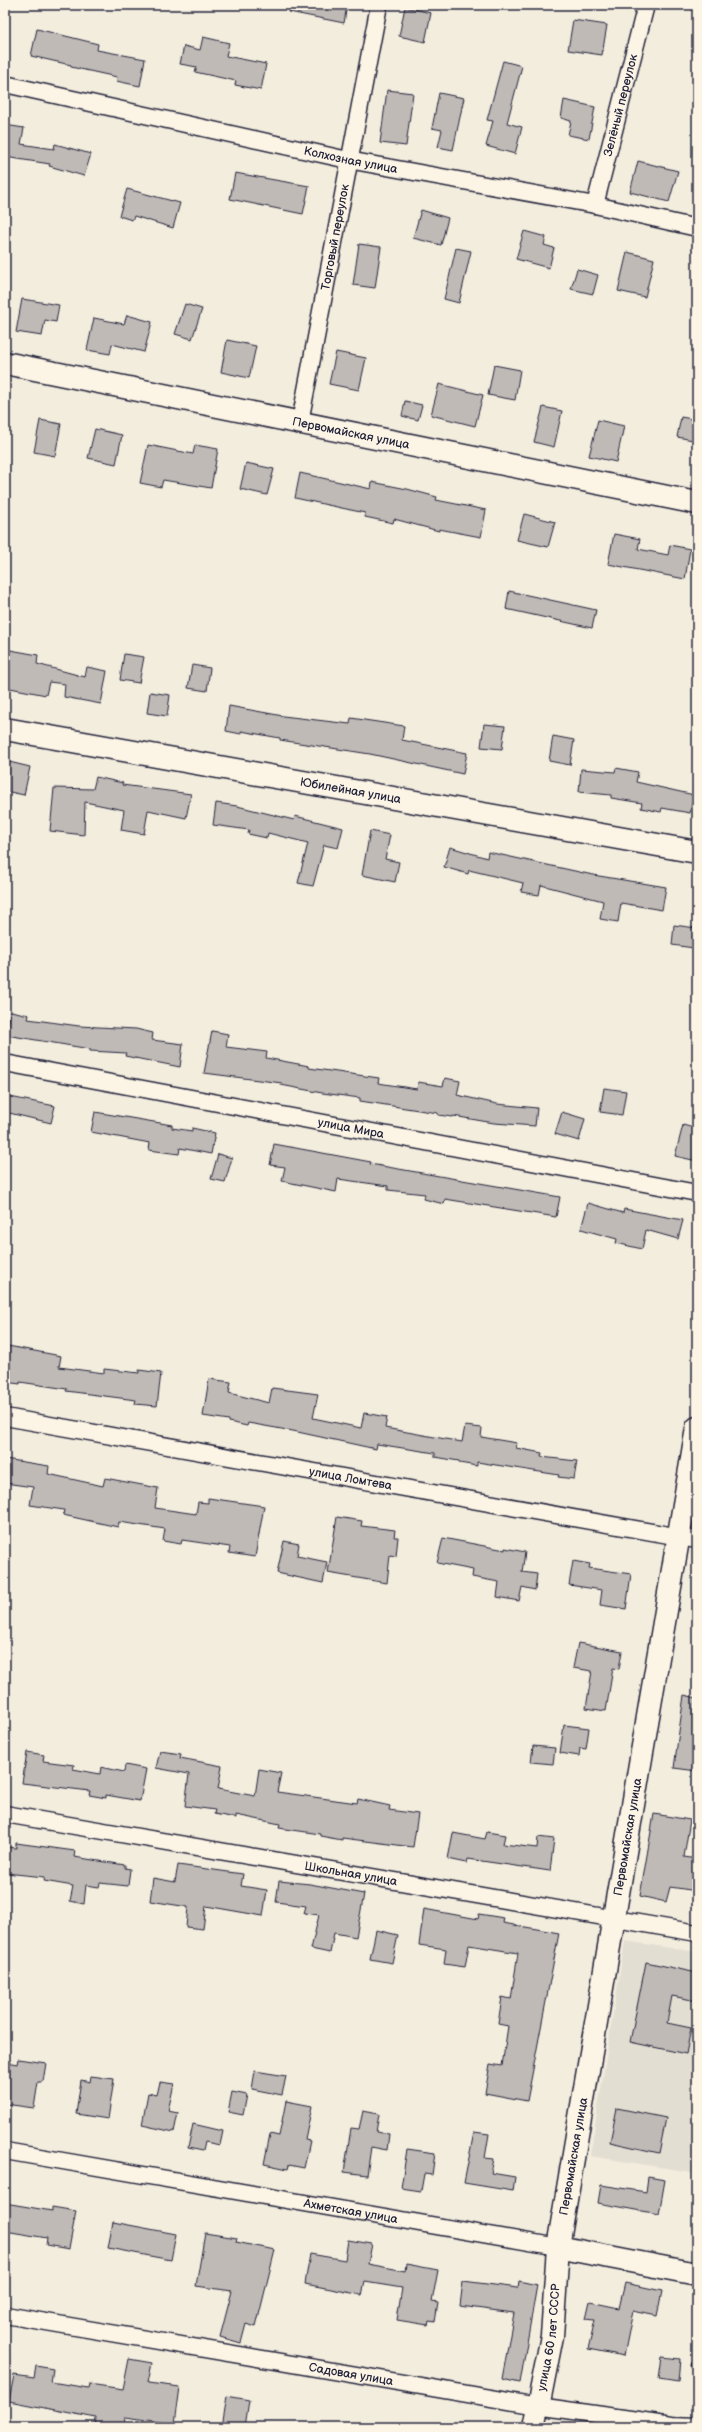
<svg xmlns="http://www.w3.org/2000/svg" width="702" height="2432" font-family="'Balsamiq Sans',sans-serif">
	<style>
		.built { fill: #e3ded2 }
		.building { fill: #bfbab6; stroke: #22223b }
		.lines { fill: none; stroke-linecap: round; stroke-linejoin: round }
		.lane-casing { stroke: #22223b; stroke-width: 11 }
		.street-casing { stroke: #22223b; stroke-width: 19 }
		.secondary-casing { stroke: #22223b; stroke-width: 25 }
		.lane { stroke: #fcf5e5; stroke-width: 8 }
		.street { stroke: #fcf5e5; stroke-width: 16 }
		.secondary { stroke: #fcf5e5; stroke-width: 22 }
		.labels { text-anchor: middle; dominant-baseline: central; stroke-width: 3; stroke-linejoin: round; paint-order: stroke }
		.street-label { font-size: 12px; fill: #22223b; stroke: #fcf5e5 }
	</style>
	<rect width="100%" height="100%" fill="#f3edde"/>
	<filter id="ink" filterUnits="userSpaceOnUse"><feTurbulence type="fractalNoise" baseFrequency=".025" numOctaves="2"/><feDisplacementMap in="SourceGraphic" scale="8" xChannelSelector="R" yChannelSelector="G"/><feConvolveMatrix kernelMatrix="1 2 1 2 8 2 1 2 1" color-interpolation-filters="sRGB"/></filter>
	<g filter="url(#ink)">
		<path class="built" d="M625 1941 697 1952V2173L590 2156Z"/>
		<path class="building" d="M290 5H347L344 23 289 12Z
			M405 7 431 13 425 42 399 36Z
			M573 20 607 25 602 55 568 50Z
			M37 29 98 44 97 50 145 59 140 86 116 81 117 77 71 67V65L31 56Z
			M203 37 229 43 226 56 266 64 261 90 235 85 236 81 195 72 197 67 180 64 184 46 200 50Z
			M503 61 522 66 507 123 522 127 515 154 486 146 493 121 487 120Z
			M387 90 413 93 406 146 380 143Z
			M439 93 464 98 453 150 438 147 442 130 432 128Z
			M564 100 595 107 589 139 568 135 571 121 561 118Z
			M5 125 24 128 21 144 54 149 55 144 91 154 84 176 49 166 50 164 5 157Z
			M638 161 678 171 669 202 630 192Z
			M235 173 309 186 303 214 230 199Z
			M127 189 180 203 173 228 134 216 132 220 119 216Z
			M421 210 448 218 441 245 413 238Z
			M524 231 546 237 544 245 554 248 549 268 516 259Z
			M359 244 381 247 375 288 353 285Z
			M456 248 471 251 459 303 444 299Z
			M627 252 654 259 645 297 618 291Z
			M577 269 598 275 593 294 571 289Z
			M22 299 59 305 56 322 45 320 42 336 16 332Z
			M185 304 202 309 192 339 175 334Z
			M127 315 152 322 144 352 112 344 110 354 87 350 94 318 124 324Z
			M227 340 256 346 249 378 221 372Z
			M336 352 366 358 359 390 329 384Z
			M494 365 520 370 515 400 488 395Z
			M439 384 483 395 475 426 431 415Z
			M405 401 422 405 418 420 402 416Z
			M543 407 562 411 554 447 534 442Z
			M681 417 697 420 693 440 677 437Z
			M40 420 61 424 55 456 34 452Z
			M598 420 624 426 616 462 589 456Z
			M95 429 122 435 116 464 88 458Z
			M148 445 193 454 195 445 218 449 211 488 163 480 161 487 140 483Z
			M246 463 274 469 267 495 240 489Z
			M300 473 371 489 372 482 407 489 437 497 436 500 486 510 481 537 439 529V531L394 519 393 523 365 517V513L295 498Z
			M524 514 555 522 548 547 517 540Z
			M614 534 640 539 638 549 668 555 670 545 690 549 685 579 608 564Z
			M509 591 596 610 592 628 506 609Z
			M5 649 38 655 37 664 85 677 87 667 107 671 101 704 64 697 65 684 49 682 46 695 5 687Z
			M124 654 144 657 139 683 120 680Z
			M192 665 210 668 207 691 188 688Z
			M150 692 170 695 167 716 147 713Z
			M229 706 283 716 350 724 351 718 404 726 402 740 467 753 463 774 370 754 280 740V738L241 731V734L226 731Z
			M484 724 505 726 502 749 481 747Z
			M553 736 574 740 570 765 549 761Z
			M5 761 30 767 24 795 5 791Z
			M616 768 638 772 636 782 694 795 690 813 662 808 661 812 641 808 642 803 611 798V795L579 792 581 769 615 772Z
			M96 777 123 783 122 785 191 794 186 818 148 810 144 834 121 830 124 810 85 802 84 835 50 831 54 788 93 789Z
			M216 803 237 806 294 820 295 816 343 828 338 848 324 845 313 886 298 883 308 843 268 833 267 838 248 834 249 830 213 825Z
			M370 831 390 835 385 859 399 862 395 882 362 875Z
			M450 847 487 858 488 852 593 875 666 887 662 910 621 903 618 922 600 919 603 901 541 885 539 895 521 892 523 883 469 870 468 874 444 867Z
			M674 925 696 928 694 948 672 945Z
			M11 1011 29 1015 28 1019 79 1026 136 1029 153 1033 152 1040 183 1044 180 1067 125 1056 126 1053 90 1051V1049L6 1035Z
			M212 1031 228 1034 226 1047 267 1052 266 1058 309 1066V1068L379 1078 378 1083 417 1089 418 1082 443 1086 445 1078 460 1081 457 1095 497 1104 537 1108 535 1126 494 1123 453 1116V1117L438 1115V1113L360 1101V1098L322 1093 281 1085 282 1083 204 1073Z
			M604 1088 626 1091 622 1115 600 1112Z
			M5 1096 55 1106 51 1123 5 1112Z
			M95 1112 172 1125V1128L192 1131V1128L215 1133 211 1154 180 1148 179 1154 149 1150 150 1143 91 1132Z
			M562 1112 585 1119 579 1141 555 1134Z
			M683 1125 697 1129V1161L675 1156Z
			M274 1144 371 1162 370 1164 560 1197 556 1217 445 1199 444 1204 424 1199 425 1194 388 1190V1186L338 1179 336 1192 282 1181 285 1167 270 1165Z
			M218 1154 232 1158 225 1182 211 1179Z
			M588 1203 623 1213 624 1209 683 1220 678 1239 646 1230 642 1249 616 1243 617 1239 581 1229Z
			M8 1346 61 1356 59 1367 104 1373V1369L139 1373V1370L161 1373 157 1406 135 1404 136 1400 66 1391 67 1389 20 1382V1384L5 1382Z
			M209 1379 231 1382 229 1393 269 1403 272 1388 318 1394 313 1418 361 1428 364 1413 387 1417 385 1428 462 1442 465 1426 482 1428 481 1437 517 1443 516 1448 542 1453 541 1457 577 1461 574 1479 558 1477 559 1475 477 1462V1466L459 1463V1461L435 1457V1453L377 1444 376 1449 293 1431 248 1423 247 1426 229 1422V1420L203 1416Z
			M5 1459 49 1466 48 1474 103 1486 105 1478 158 1488 155 1508 196 1514 198 1502 208 1503V1498L264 1506 255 1557 229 1553 230 1547 182 1540 181 1544 163 1541 165 1529 119 1522 118 1527 63 1515 64 1510 30 1505 33 1487 5 1483Z
			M337 1517 362 1521 361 1526 395 1530 394 1537H398L396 1556 390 1555 387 1583 328 1573Z
			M443 1538 505 1550V1548L525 1552 522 1572 537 1574 535 1590 522 1587 519 1601 497 1597 499 1582 472 1577 473 1570 437 1563Z
			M284 1541 299 1544 297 1556 327 1562 323 1583 277 1573Z
			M573 1561 590 1564 589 1568 631 1574 626 1609 600 1605 602 1590 569 1585Z
			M578 1643 622 1651 619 1669 613 1668 606 1711 586 1708 592 1671 573 1668Z
			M684 1695 697 1698V1771L674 1768Z
			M564 1725 589 1728 586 1749 580 1748 579 1756 560 1753Z
			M533 1746 555 1748 553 1764 531 1762Z
			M160 1751 181 1754 180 1758 222 1766 218 1789 255 1796 259 1769 281 1773 277 1792 357 1803 358 1799 390 1806 389 1810 418 1814 413 1847 342 1838V1840L320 1836V1834L279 1828 280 1824 236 1815V1818L214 1814 215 1810 185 1806 189 1774 156 1768Z
			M27 1752 44 1755 43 1761 74 1765 73 1769 100 1774 101 1767 124 1772 125 1765 146 1769 140 1801 106 1795V1798L89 1795 90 1791 22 1783Z
			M654 1814 690 1820 684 1857 697 1859V1891L670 1887 666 1902 640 1896Z
			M487 1832 505 1835 503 1844 537 1848 538 1837 554 1839 550 1871 468 1859 467 1863 448 1859 453 1833 485 1839Z
			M16 1843 75 1851 74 1857 125 1865V1868L130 1869 128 1886 100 1883 99 1887 86 1885 84 1904 70 1901 73 1886 44 1881 45 1877 5 1873V1847L16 1848Z
			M178 1865 243 1874 241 1886 267 1890 263 1916 206 1906 203 1929 186 1927 188 1907 150 1901 153 1878 175 1882Z
			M279 1881 310 1884 364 1894 356 1937 334 1933 330 1953 311 1949 319 1915 304 1913 306 1906 276 1902Z
			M424 1909 478 1919 479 1914 504 1918 503 1923 559 1933 527 2101 485 2093 490 2064 502 2066 508 2026 498 2024 502 1997 511 1999 518 1953 469 1945 465 1967 444 1964 446 1949 419 1945Z
			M376 1930 398 1935 392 1963 370 1959Z
			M646 1962 697 1973V2001L672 1996 667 2023 691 2028 686 2054 630 2042Z
			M18 2059 46 2063 43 2082H38L34 2108 5 2104 7 2062 17 2064Z
			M255 2071 286 2076 282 2095 252 2089Z
			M91 2076 114 2079 108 2119 76 2114 81 2080 90 2082Z
			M160 2082 174 2084 168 2111 178 2113 174 2132 142 2125 148 2093 157 2095Z
			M232 2092 247 2095 243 2115 228 2112Z
			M286 2101 312 2106 305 2140 310 2141 304 2168 289 2165 288 2169 264 2164 270 2134 279 2136Z
			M617 2108 666 2118 659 2153 610 2142Z
			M363 2111 379 2114 376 2132 389 2134 387 2150 371 2147 367 2175 344 2172 351 2128 359 2129Z
			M193 2124 223 2131 220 2145 205 2142 203 2151 188 2148Z
			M474 2132 489 2134 485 2158 494 2159 491 2173 515 2177 513 2191 464 2183Z
			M407 2149 435 2153 432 2175 424 2174 421 2191 401 2188Z
			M648 2177 665 2180 659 2214 598 2203 601 2185 646 2192Z
			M5 2203 52 2211V2207L76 2211 69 2249 46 2245 47 2238 5 2231Z
			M113 2222 176 2234 171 2260 108 2248Z
			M205 2233 237 2238 236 2242 275 2250 256 2327 246 2324 241 2343 220 2337 232 2291 196 2286Z
			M348 2240 372 2244 368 2264 405 2271 406 2264 438 2270 432 2302 438 2303 435 2322 429 2321 428 2325 397 2320 402 2288 365 2282 362 2295 305 2284 310 2254 345 2260Z
			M463 2281 518 2288 519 2281 537 2285 520 2383 502 2379 514 2313 460 2306Z
			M625 2283 662 2291 657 2316 633 2311 624 2356 588 2349 595 2320 586 2319 590 2302 619 2308Z
			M662 2357 680 2359 678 2381 659 2378Z
			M129 2359 152 2363 148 2383 180 2387 175 2424 125 2417 124 2427H95L96 2418 9 2401 14 2375 34 2378 36 2366 53 2369 51 2382 88 2388 89 2384 123 2389Z
			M227 2396 249 2400 245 2427H222Z"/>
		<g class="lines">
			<g class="lane-casing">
				<path id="lane" d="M696 2366H697"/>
			</g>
			<g class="street-casing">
				<g id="street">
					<path id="s1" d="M5 84 348 160 595 205 697 228"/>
					<path id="s2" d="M595 205 646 5"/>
					<path id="s3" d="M300 422 379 5"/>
					<path id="s4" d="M5 1063 697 1193"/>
					<path id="s5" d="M5 1417 697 1540"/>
					<path id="s6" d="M5 1814 697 1933"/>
					<path id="s7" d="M5 2151 558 2247"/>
					<path id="s8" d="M5 2315 538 2406 673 2425 697 2426"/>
				</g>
			</g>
			<g class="secondary-casing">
				<g id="secondary">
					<path id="s9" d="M5 363 697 503"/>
					<path id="s10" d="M5 729 697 852"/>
					<path d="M558 2247 697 2274"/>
					<path id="s11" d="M534 2427 552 2336 558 2247 697 1428"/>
				</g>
			</g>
			<use href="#lane" class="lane"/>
			<use href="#street" class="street"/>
			<use href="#secondary" class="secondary"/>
		</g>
	</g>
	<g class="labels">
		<g class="street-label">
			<text stroke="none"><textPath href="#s2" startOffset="103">Зелёный переулок</textPath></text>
			<text stroke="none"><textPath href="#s1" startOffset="354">Колхозная улица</textPath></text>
			<text stroke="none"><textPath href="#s3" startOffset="188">Торговый переулок</textPath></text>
			<text stroke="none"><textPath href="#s9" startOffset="353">Первомайская улица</textPath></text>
			<text stroke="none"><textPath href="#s10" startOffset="351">Юбилейная улица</textPath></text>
			<text stroke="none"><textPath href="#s4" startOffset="352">улица Мира</textPath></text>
			<text stroke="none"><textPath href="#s5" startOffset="351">улица Ломтева</textPath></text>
			<text stroke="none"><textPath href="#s11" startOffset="598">Первомайская улица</textPath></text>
			<text stroke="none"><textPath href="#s6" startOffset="351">Школьная улица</textPath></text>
			<text stroke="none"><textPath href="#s11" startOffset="274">Первомайская улица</textPath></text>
			<text stroke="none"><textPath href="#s7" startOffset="351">Ахметская улица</textPath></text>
			<text stroke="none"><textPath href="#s11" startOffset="91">улица 60 лет СССР</textPath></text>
			<text stroke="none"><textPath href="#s8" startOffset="351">Садовая улица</textPath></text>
		</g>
	</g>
	<rect width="702" height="2432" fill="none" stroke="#fcf5e5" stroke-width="20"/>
	<rect x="10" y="10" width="682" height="2412" fill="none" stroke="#22223b" stroke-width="1.5" filter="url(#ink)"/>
</svg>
